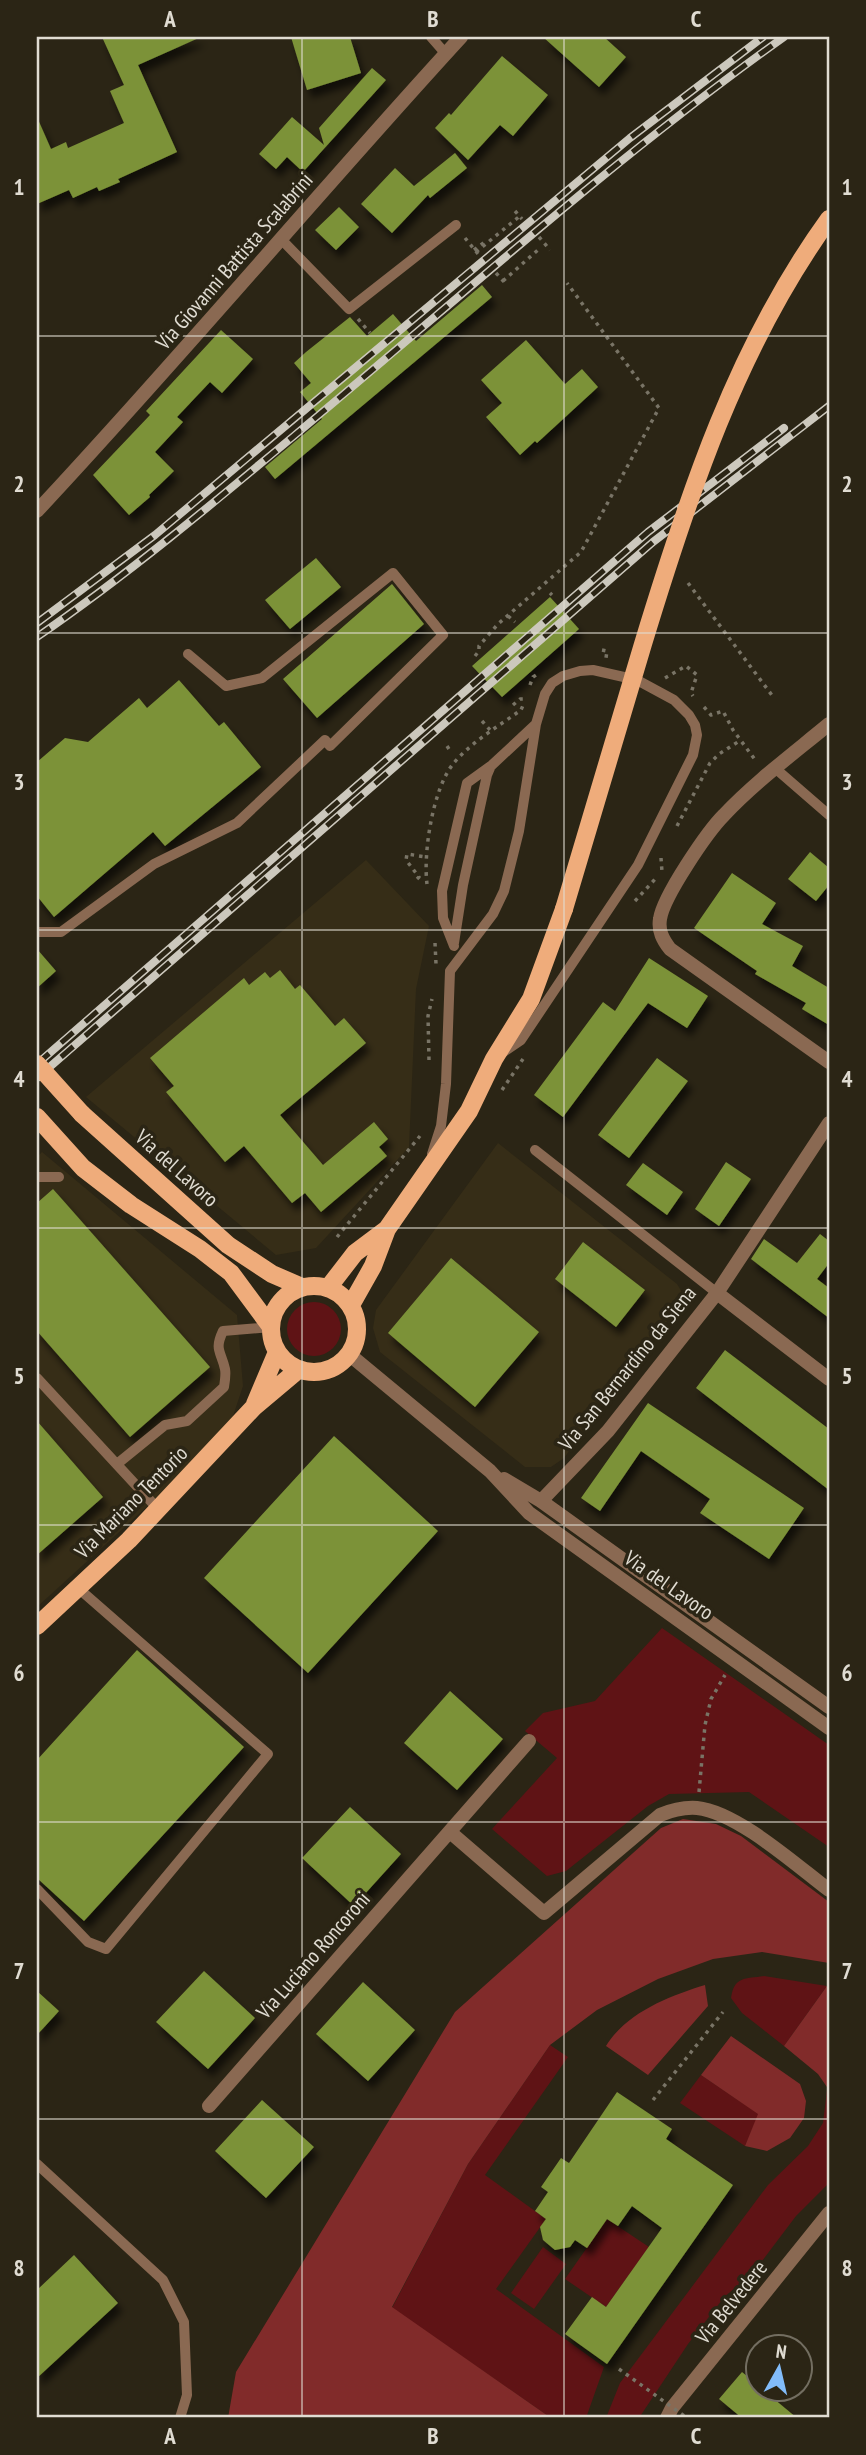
<svg xmlns="http://www.w3.org/2000/svg" width="866" height="2455" font-family="'PT Sans Narrow',sans-serif">
	<style>
		.built { fill: #362d17 }
		.green { fill: #5f1315 }
		.forest { fill: #812b2a }
		.building { fill: #7c9238; filter: url(#shadow) }
		.lines { fill: none; stroke-linecap: round; stroke-linejoin: round }
		.path { stroke: #797466; stroke-width: 3.5; stroke-dasharray: 3.5 5; stroke-linecap: butt }
		.service { stroke: #8a6952; stroke-width: 10 }
		.minor { stroke: #8a6952; stroke-width: 14 }
		.primary { stroke: #efac7b; stroke-width: 18 }
		.rail-casing { stroke: #ccc8bd; stroke-width: 8 }
		.rail { stroke: #2b2515; stroke-width: 5; stroke-dasharray: 16; stroke-linecap: butt }
		.path-bridge { stroke: #797466; stroke-width: 3.5; stroke-dasharray: 3.5 5; stroke-linecap: butt }
		.primary-bridge { stroke: #efac7b; stroke-width: 18 }
		.grid { fill: none; stroke: #e0dcd2; stroke-width: 2; stroke-opacity: 0.55 }
		.labels { text-anchor: middle; dominant-baseline: central; stroke-width: 7; stroke-linejoin: round; paint-order: stroke }
		.street-label { font-size: 21px; fill: #e0dcd2; stroke: #2b2515 }
		.neatline { fill: none; stroke: #e0dcd2; stroke-width: 2.5 }
		.grid-label { font-size: 23px; text-anchor: middle; font-weight: bold; fill: #e0dcd2 }
	</style>
	<defs>
		<filter id="shadow"><feDropShadow dx="4.5" dy="8" stdDeviation="3.5" flood-color="#0009"/></filter>
	</defs>
	<rect width="100%" height="100%" fill="#2b2515"/>
	<path class="built" d="M366 860 429 926 416 989 409 1147 316 1248 276 1255 86 1097Z
		M498 1143 677 1284 685 1297 564 1458 551 1467H525L380 1352 373 1328 376 1310Z
		M42 1152 237 1315 243 1386 232 1419 151 1503 37 1607V1157Z"/>
	<path class="green" d="M287 1329a27 27 0 1 1 54 0a27 27 0 1 1-54 0Z
		M662 1628 829 1745V1847L749 1792 669 1794 648 1806 566 1871 547 1876 492 1829 557 1758 525 1731 543 1713 595 1701Z
		M764 1976 827 1986 784 2046 742 2013 731 1998C734 1976 745 1979 764 1976Z
		M550 2045 568 2057 485 2175 546 2219 496 2289 604 2367 586 2418H551L392 2308 468 2164Z
		M701 2075 759 2114 745 2146 680 2103Z
		M827 2090H829V2183L796 2216 750 2277 725 2296 688 2344 639 2418H606L620 2383 768 2185 808 2146 823 2123Z
		M607 2219 649 2247 606 2307 565 2279Z
		M543 2247 566 2264 534 2309 511 2293Z"/>
	<path class="forest" d="M683 1819 716 1824 741 1836 829 1902V1963L762 1952 713 1959 658 1979 597 2010 550 2045 468 2164 392 2307 551 2418H228L236 2372 455 2012 661 1828Z
		M705 1985 708 2006 648 2075 606 2046C626 2013 669 1996 705 1985Z
		M827 1986H829V2090L818 2074 784 2046Z
		M731 2036 800 2084 806 2101 804 2118 790 2138 767 2151 745 2146 758 2114 701 2075Z"/>
	<path class="building" d="M102 37H201L138 65 177 152 118 179 120 182 99 191 97 187 73 198 69 190 37 204V117L51 149 66 142 68 148 124 123 110 91 124 85Z
		M291 37H350L361 73 307 90Z
		M543 37H604L626 57 599 87Z
		M502 56 548 95 513 136 500 125 468 160 435 128 449 113 451 115Z
		M372 68 386 80 303 172 287 157 276 169 259 154 292 117 324 145 319 128Z
		M455 153 467 168 430 198 428 195 392 233 361 204 395 168 414 186Z
		M339 207 359 227 336 250 315 230Z
		M482 285 492 297 275 479 265 467 322 419 300 392 311 383 294 363 306 352 350 317 367 336 393 314 416 341Z
		M221 330 253 359 222 393 210 382 177 417 183 422 155 452 174 471 149 495 150 497 129 515 93 475 150 415 146 411Z
		M526 340 565 384 582 369 598 387 537 443 535 441 520 455 486 417 502 403 481 380Z
		M316 558 341 587 290 629 265 600Z
		M392 584 424 624 317 718 283 679Z
		M550 597 579 629 502 697 472 666Z
		M179 680 219 726 224 722 261 767 165 846 153 832 54 917 37 896V762L65 738 88 742 139 698 147 708Z
		M810 852 829 868V885L816 901 788 879Z
		M732 873 776 903 762 924 803 946 792 966 829 988V1025L802 1009 806 1003 755 974 757 971 694 928Z
		M37 949 56 971 37 988Z
		M649 958 708 996 687 1028 648 1003 563 1117 534 1095 603 1002 615 1011Z
		M280 970 295 989 300 985 335 1026 344 1018 366 1043 280 1115 323 1165 374 1122 388 1139 379 1147 387 1156 321 1212 305 1193 292 1203 244 1146 225 1162 166 1092 174 1086 150 1058 244 978 249 985 265 972 270 978Z
		M657 1058 688 1081 629 1158 598 1135Z
		M726 1162 751 1179 719 1226 695 1209Z
		M643 1163 683 1192 667 1215 626 1185Z
		M53 1189 210 1367 130 1437 37 1331V1203Z
		M820 1234 829 1241V1263L817 1279 829 1288V1318L751 1259 764 1239 797 1263Z
		M583 1242 645 1290 616 1327 555 1279Z
		M451 1258 539 1332 475 1407 388 1333Z
		M725 1350 829 1429V1490L696 1388Z
		M648 1403 804 1508 769 1559 700 1513 710 1499 641 1451 600 1511 581 1498Z
		M37 1421 103 1497 37 1555Z
		M334 1436 438 1531 308 1673 204 1578Z
		M137 1650 244 1747 84 1921 37 1878V1760Z
		M450 1691 503 1739 457 1790 404 1743Z
		M350 1807 401 1854 354 1906 302 1858Z
		M204 1971 255 2018 208 2069 156 2022Z
		M363 1982 415 2030 368 2081 316 2034Z
		M37 1991 59 2011 37 2035Z
		M617 2092 672 2129 666 2139 733 2185 607 2364 565 2334 592 2297 606 2307 662 2228 632 2206 618 2226 607 2219 587 2248 575 2240 570 2247 555 2250 543 2240 540 2227 546 2219 535 2211 548 2192 541 2187 561 2158 569 2163Z
		M262 2100 314 2147 266 2198 215 2151Z
		M74 2255 118 2303 37 2378V2290Z
		M742 2372 758 2385V2389H762L797 2418H742L719 2399Z"/>
	<g class="lines">
		<path class="path" d="M515 211 522 219
			M539 237 550 250
			M465 238 479 255
			M474 250 486 241
			M476 252 520 216
			M496 273 507 285
			M503 281 539 249
			M358 319 370 333
			M688 583 774 698
			M550 593 552 595
			M508 616 515 622
			M602 650 607 651 606 658
			M475 656 479 651V646L498 624 581 552 659 408 567 283
			M665 678 686 666 697 675 691 693 693 696
			M530 685 533 677 539 673
			M513 705 520 699H525
			M704 707 711 715 723 711 733 730 756 761
			M482 721 491 731
			M447 746 449 749
			M677 826 710 763 719 754 741 740
			M661 858 662 872
			M417 879 419 877 406 860 407 854 426 857
			M427 884C423 852 433 789 453 764 471 742 499 726 521 710L524 703
			M635 901 658 876
			M435 943 436 964
			M429 1060 428 1016 432 999
			M502 1090 523 1059
			M337 1237 420 1136
			M699 1792 705 1725 711 1699 725 1675
			M653 2100 723 2012"/>
		<path class="service" d="M431 37 445 53
			M280 238 349 309 456 225
			M776 769 829 815
			M37 932H61L154 864 237 823 325 740 330 746 443 635 393 573 262 678 226 686 188 654
			M454 943 463 885 487 775 490 768
			M454 946 443 918 442 891 467 783 492 765 536 724
			M535 1150 717 1293
			M432 1154 441 1126 446 1084 450 971 493 914 504 891 519 831 536 724 545 694 552 683 563 676 580 671 593 670 637 680 674 700 689 715 695 725 697 735 693 755 638 865 521 1040 502 1053
			M37 1177H59
			M37 1378 158 1509
			M117 1464 165 1425 187 1421 224 1387C225 1381 226 1374 225 1369 221 1351 214 1350 223 1331L271 1327
			M37 1889 88 1942 106 1949 268 1754 78 1588
			M37 2164 163 2280 184 2322 187 2395 180 2418"/>
		<path class="minor" d="M37 511C182 356 318 193 461 37
			M829 724C794 753 755 782 724 815 707 832 663 897 660 919 658 931 663 940 670 949L829 1062
			M717 1293 829 1379
			M350 1355 490 1471 529 1513 829 1728
			M504 1479 541 1501 829 1707
			M541 1501 608 1431 717 1293 829 1123
			M450 1832 544 1913 660 1815C672 1810 683 1807 697 1808 737 1812 796 1865 829 1890
			M209 2106 529 1741
			M667 2418 672 2408 829 2213"/>
		<path class="primary" d="M82 1114 228 1245 272 1274 302 1287
			M37 1117 83 1168 131 1205 200 1249 231 1273 271 1327
			M271 1329a43 43 0 1 1 86 0a43 43 0 1 1-86 0Z
			M328 1288 355 1253 387 1229
			M351 1305 373 1266 387 1229 469 1111 494 1059 531 999 564 909
			M255 1404 277 1352
			M37 1626 129 1540 254 1407 298 1370"/>
		<g class="rail-casing">
			<path id="rail" d="M37 623 155 535 630 138 763 37
				M37 637C127 575 211 505 295 435 457 300 613 159 784 37
				M37 1064 648 532 784 428
				M37 1078 653 542 829 406"/>
		</g>
		<use href="#rail" class="rail"/>
		<path class="path-bridge" d="M619 2369 687 2418"/>
		<path class="primary-bridge" d="M564 909C590 821 616 733 643 644 688 496 737 346 829 219
			M37 1064 82 1114"/>
	</g>
	<path class="grid" d="M302 37V2418M564 37V2418M37 336H829M37 633H829M37 930H829M37 1228H829M37 1525H829M37 1822H829M37 2119H829"/>
	<g class="labels">
		<g class="street-label">
			<text transform="translate(234 261) rotate(-49)">Via Giovanni Battista Scalabrini</text>
			<text transform="translate(177 1168) rotate(42)">Via del Lavoro</text>
			<text transform="translate(627 1368) rotate(-51)">Via San Bernardino da Siena</text>
			<text transform="translate(131 1502) rotate(-45)">Via Mariano Tentorio</text>
			<text transform="translate(669 1585) rotate(35)">Via del Lavoro</text>
			<text transform="translate(313 1955) rotate(-49)">Via Luciano Roncoroni</text>
			<text transform="translate(731 2302) rotate(-51)">Via Belvedere</text>
		</g>
	</g>
	<rect width="866" height="2455" fill="none" stroke="#2b2515" stroke-width="77"/>
	<g transform="translate(779 2368) rotate(8)"><circle r="33" fill="#2b2515" stroke="#736e61" stroke-width="2"/>
	<path d="M0-5L12 26L0 18L-12 26Z" fill="#82bcfa"/>
	<text y="-10" font-size="19" font-weight="bold" text-anchor="middle" fill="#e0dcd2">N</text>
	</g>
	<rect x="38" y="38" width="790" height="2378" class="neatline"/>
	<g class="grid-label">
		<text x="170" y="27">A</text>
		<text x="433" y="27">B</text>
		<text x="696" y="27">C</text>
		<text x="19" y="195">1</text>
		<text x="847" y="195">1</text>
		<text x="19" y="492">2</text>
		<text x="847" y="492">2</text>
		<text x="19" y="790">3</text>
		<text x="847" y="790">3</text>
		<text x="19" y="1087">4</text>
		<text x="847" y="1087">4</text>
		<text x="19" y="1384">5</text>
		<text x="847" y="1384">5</text>
		<text x="19" y="1681">6</text>
		<text x="847" y="1681">6</text>
		<text x="19" y="1979">7</text>
		<text x="847" y="1979">7</text>
		<text x="19" y="2276">8</text>
		<text x="847" y="2276">8</text>
		<text x="170" y="2444">A</text>
		<text x="433" y="2444">B</text>
		<text x="696" y="2444">C</text>
	</g>
</svg>
